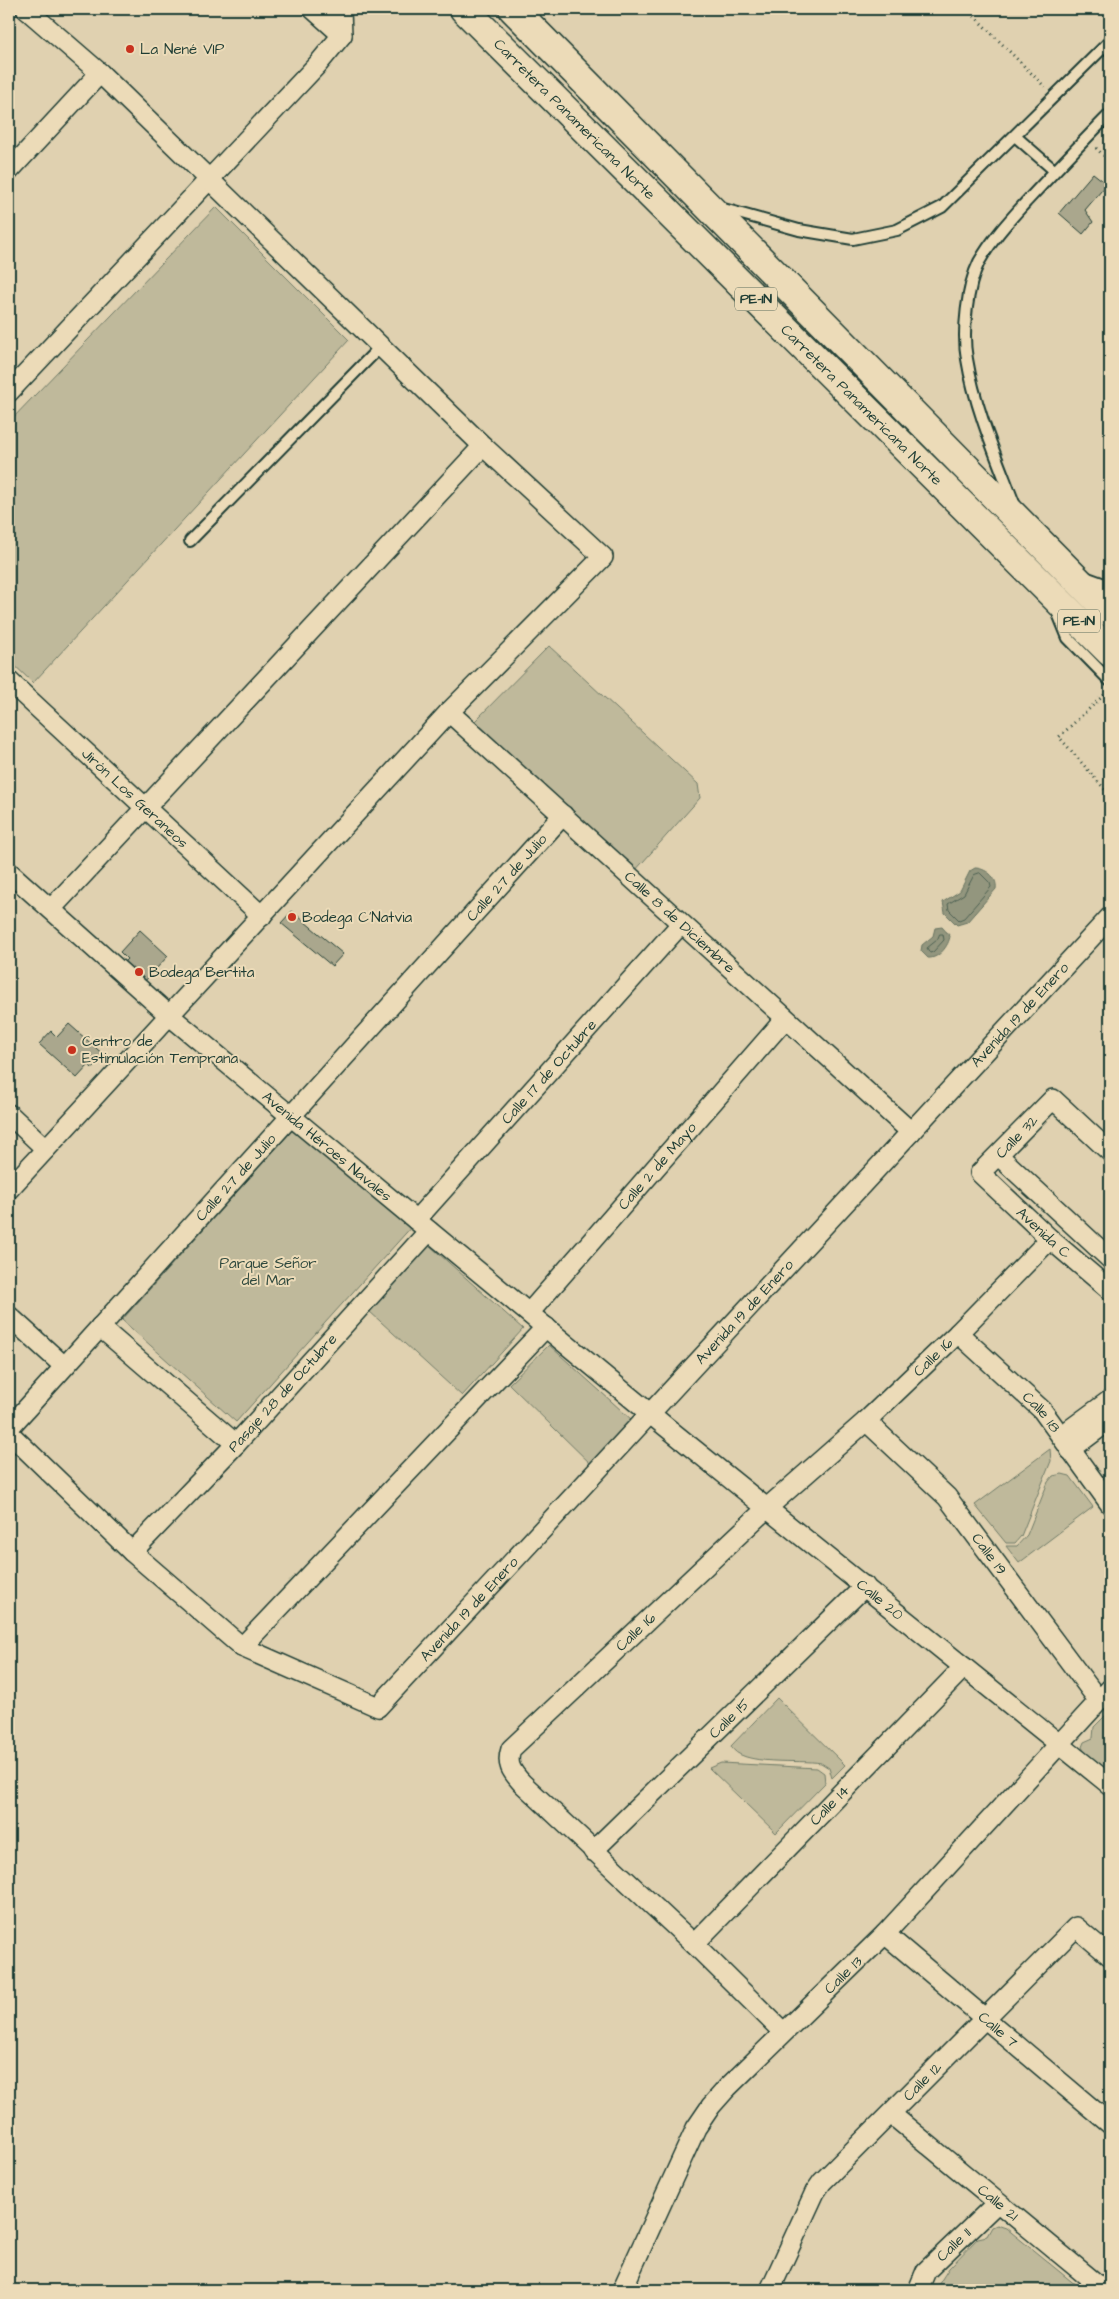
<svg xmlns="http://www.w3.org/2000/svg" width="1119" height="2299" font-family="'Architects Daughter',sans-serif">
	<style>
		.green { fill: #bfb99b; stroke: #6f7b68 }
		.water { fill: #93967e; stroke: #657260 }
		.lines { fill: none; stroke-linecap: round; stroke-linejoin: round }
		.shore { stroke: #4d6152; stroke-width: 1 }
		.building { fill: #aaa78d; stroke: #1f3d34 }
		.lane-casing { stroke: #1f3d34; stroke-width: 14 }
		.street-casing { stroke: #1f3d34; stroke-width: 22 }
		.highway-casing { stroke: #1f3d34; stroke-width: 31 }
		.path { stroke: #1f3d34; stroke-width: 3; stroke-dasharray: 1 4; stroke-linecap: butt }
		.lane { stroke: #ecdbb8; stroke-width: 10 }
		.street { stroke: #ecdbb8; stroke-width: 19 }
		.highway { stroke: #ecdbb8; stroke-width: 28 }
		.poi-dot { fill: #c8321e; stroke: #ecdbb8; stroke-width: 2 }
		.labels { text-anchor: middle; dominant-baseline: central; stroke-width: 4; stroke-linejoin: round; paint-order: stroke }
		.shield { fill: #ecdbb8; stroke: #5c6c5c; stroke-width: 1 }
		.shield-label { font-size: 14px; font-weight: bold; fill: #1f3d34 }
		.poi-label { font-size: 15px; fill: #1f3d34; stroke: #ecdbb8; text-anchor: start }
		.street-label { font-size: 15px; fill: #1f3d34; stroke: #ecdbb8 }
		.park-label { font-size: 15px; fill: #2f493e; stroke: #ecdbb8 }
	</style>
	<rect width="100%" height="100%" fill="#e0d1b0"/>
	<filter id="ink" filterUnits="userSpaceOnUse"><feTurbulence type="fractalNoise" baseFrequency=".02" numOctaves="2"/><feDisplacementMap in="SourceGraphic" scale="10" xChannelSelector="R" yChannelSelector="G"/><feConvolveMatrix kernelMatrix="1 2 1 2 8 2 1 2 1" color-interpolation-filters="sRGB"/></filter>
	<g filter="url(#ink)">
		<path class="green" d="M216 207 349 340 33 683 9 660V422Z
			M549 646 698 784 700 798 634 872 473 723Z
			M299 1123 414 1224 236 1422 122 1320Z
			M429 1245 523 1329 462 1396 369 1311Z
			M549 1345 632 1420 599 1472 509 1384Z
			M1050 1449 1051 1461 1021 1536 1015 1543H1006L975 1505Z
			M1062 1474 1070 1476 1093 1507 1019 1563 1006 1546H1017L1027 1535 1048 1482 1053 1476Z
			M777 1698 845 1765 832 1778 829 1768 821 1763C801 1759 740 1767 731 1746Z
			M1110 1711V1773L1085 1753 1082 1747 1084 1742 1093 1738 1094 1727Z
			M721 1763 817 1768 824 1773 825 1783 776 1833 709 1768Z
			M997 2225 1006 2228 1082 2290H935L949 2268 978 2238 987 2236 992 2227Z"/>
		<path class="water" d="M975 868C985 868 998 877 996 889L967 922 957 925 945 913 943 902 960 891 970 871Z
			M942 927 950 936C949 945 939 959 928 958L921 951 922 945 933 936 935 928Z"/>
		<g class="lines">
			<path class="shore" d="M980 873 990 883 991 887 964 918 959 920 949 910 948 904 964 894 974 875Z
				M940 934H943L944 940 933 952 930 953 927 948 937 940Z"/>
		</g>
		<path class="building" d="M1093 173 1107 184 1085 210 1093 222 1083 234 1059 213Z
			M292 911 343 954 332 966 281 923Z
			M140 930 168 956 143 983 122 964 127 959 120 952Z
			M69 1024 105 1056 93 1069 89 1065 77 1078 39 1044 51 1031 57 1037Z"/>
		<g class="lines">
			<g class="lane-casing">
				<path id="lane" d="M1015 136 1055 171
					M720 208 799 230 853 239 897 230 942 207 1110 41
					M1014 503C996 456 975 408 967 359 962 333 967 286 979 262 992 239 1009 221 1026 202 1054 172 1081 143 1110 114
					M190 541 381 346
					M1088 578 1110 586
					M1057 611 1068 638 1110 681"/>
			</g>
			<g class="street-casing">
				<g id="street">
					<path d="M313 9 342 35"/>
					<path d="M9 171 100 73"/>
					<path d="M9 392 318 64 342 35 341 9"/>
					<path id="s1" d="M9 681 262 916"/>
					<path id="s2" d="M449 712 911 1132"/>
					<path id="s3" d="M9 872 170 1016 416 1220 665 1426 1110 1785"/>
					<path d="M51 909 483 446"/>
					<path d="M9 1114 46 1149"/>
					<path id="s4" d="M1110 1152 1053 1099 980 1173 1050 1239 1110 1290"/>
					<path d="M999 1156 1110 1259"/>
					<path d="M9 1189 449 712 603 557 483 446 100 73 26 9"/>
					<path id="s5" d="M416 1220 681 924"/>
					<path id="s6" d="M529 1313 785 1019"/>
					<path d="M9 1316 64 1366"/>
					<path d="M100 1327 236 1444"/>
					<path id="s7" d="M958 1333 1042 1410 1110 1504"/>
					<path id="s8" d="M866 1421 947 1497 1099 1701"/>
					<path id="s9" d="M9 1428 563 815"/>
					<path id="s10" d="M9 1433 132 1552 242 1647 378 1707 1110 917"/>
					<path d="M1061 1436 1110 1400"/>
					<path d="M1070 1450 1110 1420"/>
					<path id="s11" d="M132 1552 236 1444 429 1231"/>
					<path d="M242 1647 546 1327"/>
					<path id="s12" d="M593 1851 865 1586"/>
					<path id="s13" d="M885 1934 1110 2124"/>
					<path id="s14" d="M694 1944 964 1667"/>
					<path id="s15" d="M783 2032 694 1944 522 1783C511 1771 506 1764 511 1749L767 1508 866 1421 958 1333 1050 1239"/>
					<path id="s16" d="M891 2114 1104 2290"/>
					<path id="s17" d="M622 2290 696 2128 711 2106 727 2088 885 1934 1110 1689"/>
					<path id="s18" d="M770 2290 815 2192 822 2182 1076 1927 1110 1956"/>
					<path id="s19" d="M918 2290 926 2271 997 2203"/>
				</g>
			</g>
			<g class="highway-casing">
				<g id="highway">
					<path id="s20" d="M464 9 1110 652"/>
					<path d="M513 9 1110 613"/>
				</g>
			</g>
			<path class="path" d="M967 9 1045 87
				M1096 148 1110 162
				M1104 695 1059 737 1110 795"/>
			<use href="#lane" class="lane"/>
			<use href="#street" class="street"/>
			<use href="#highway" class="highway"/>
		</g>
	</g>
	<g class="poi-dot">
		<circle cx="130" cy="49" r="5"/>
		<circle cx="292" cy="917" r="5"/>
		<circle cx="139" cy="972" r="5"/>
		<circle cx="72" cy="1050" r="5"/>
	</g>
	<g class="labels">
		<g class="shield">
			<rect x="735" y="287.5" width="42" height="23" rx="4"/>
			<rect x="1058" y="609.5" width="42" height="23" rx="4"/>
		</g>
		<g class="shield-label">
			<text x="756" y="299">PE-1N</text>
			<text x="1079" y="621">PE-1N</text>
		</g>
		<g class="poi-label">
			<text x="140" y="49">La Nené VIP</text>
			<text x="302" y="917">Bodega C'Natvia</text>
			<text x="149" y="972">Bodega Bertita</text>
			<text x="82" y="1041">Centro de<tspan x="82" dy="17">Estimulación Temprana</tspan></text>
		</g>
		<g class="street-label">
			<text stroke="none"><textPath href="#s20" startOffset="156">Carretera Panamericana Norte</textPath></text>
			<text stroke="none"><textPath href="#s20" startOffset="561">Carretera Panamericana Norte</textPath></text>
			<text stroke="none"><textPath href="#s1" startOffset="172">Jirón Los Geraneos</textPath></text>
			<text stroke="none"><textPath href="#s9" startOffset="742">Calle 27 de Julio</textPath></text>
			<text stroke="none"><textPath href="#s2" startOffset="312">Calle 8 de Diciembre</textPath></text>
			<text stroke="none"><textPath href="#s10" startOffset="1409">Avenida 19 de Enero</textPath></text>
			<text stroke="none"><textPath href="#s5" startOffset="199">Calle 17 de Octubre</textPath></text>
			<text transform="translate(1017 1137) rotate(-46)">Calle 32</text>
			<text stroke="none"><textPath href="#s3" startOffset="420">Avenida Héroes Navales</textPath></text>
			<text stroke="none"><textPath href="#s6" startOffset="195">Calle 2 de Mayo</textPath></text>
			<text stroke="none"><textPath href="#s9" startOffset="338">Calle 27 de Julio</textPath></text>
			<text stroke="none"><textPath href="#s4" startOffset="269">Avenida C</textPath></text>
			<text stroke="none"><textPath href="#s10" startOffset="1004">Avenida 19 de Enero</textPath></text>
			<text stroke="none"><textPath href="#s15" startOffset="975">Calle 16</textPath></text>
			<text stroke="none"><textPath href="#s11" startOffset="219">Pasaje 28 de Octubre</textPath></text>
			<text stroke="none"><textPath href="#s7" startOffset="115">Calle 18</textPath></text>
			<text stroke="none"><textPath href="#s8" startOffset="182">Calle 19</textPath></text>
			<text stroke="none"><textPath href="#s3" startOffset="1135">Calle 20</textPath></text>
			<text stroke="none"><textPath href="#s10" startOffset="599">Avenida 19 de Enero</textPath></text>
			<text stroke="none"><textPath href="#s15" startOffset="570">Calle 16</textPath></text>
			<text stroke="none"><textPath href="#s12" startOffset="190">Calle 15</textPath></text>
			<text stroke="none"><textPath href="#s14" startOffset="194">Calle 14</textPath></text>
			<text stroke="none"><textPath href="#s17" startOffset="391">Calle 13</textPath></text>
			<text stroke="none"><textPath href="#s13" startOffset="148">Calle 7</textPath></text>
			<text stroke="none"><textPath href="#s18" startOffset="262">Calle 12</textPath></text>
			<text stroke="none"><textPath href="#s16" startOffset="139">Calle 21</textPath></text>
			<text stroke="none"><textPath href="#s19" startOffset="59">Calle 11</textPath></text>
		</g>
		<g class="park-label">
			<text x="268" y="1263">Parque Señor<tspan x="268" dy="17">del Mar</tspan></text>
		</g>
	</g>
	<rect width="1119" height="2299" fill="none" stroke="#ecdbb8" stroke-width="30"/>
	<rect x="15" y="15" width="1089" height="2269" fill="none" stroke="#1f3d34" stroke-width="2" filter="url(#ink)"/>
</svg>
